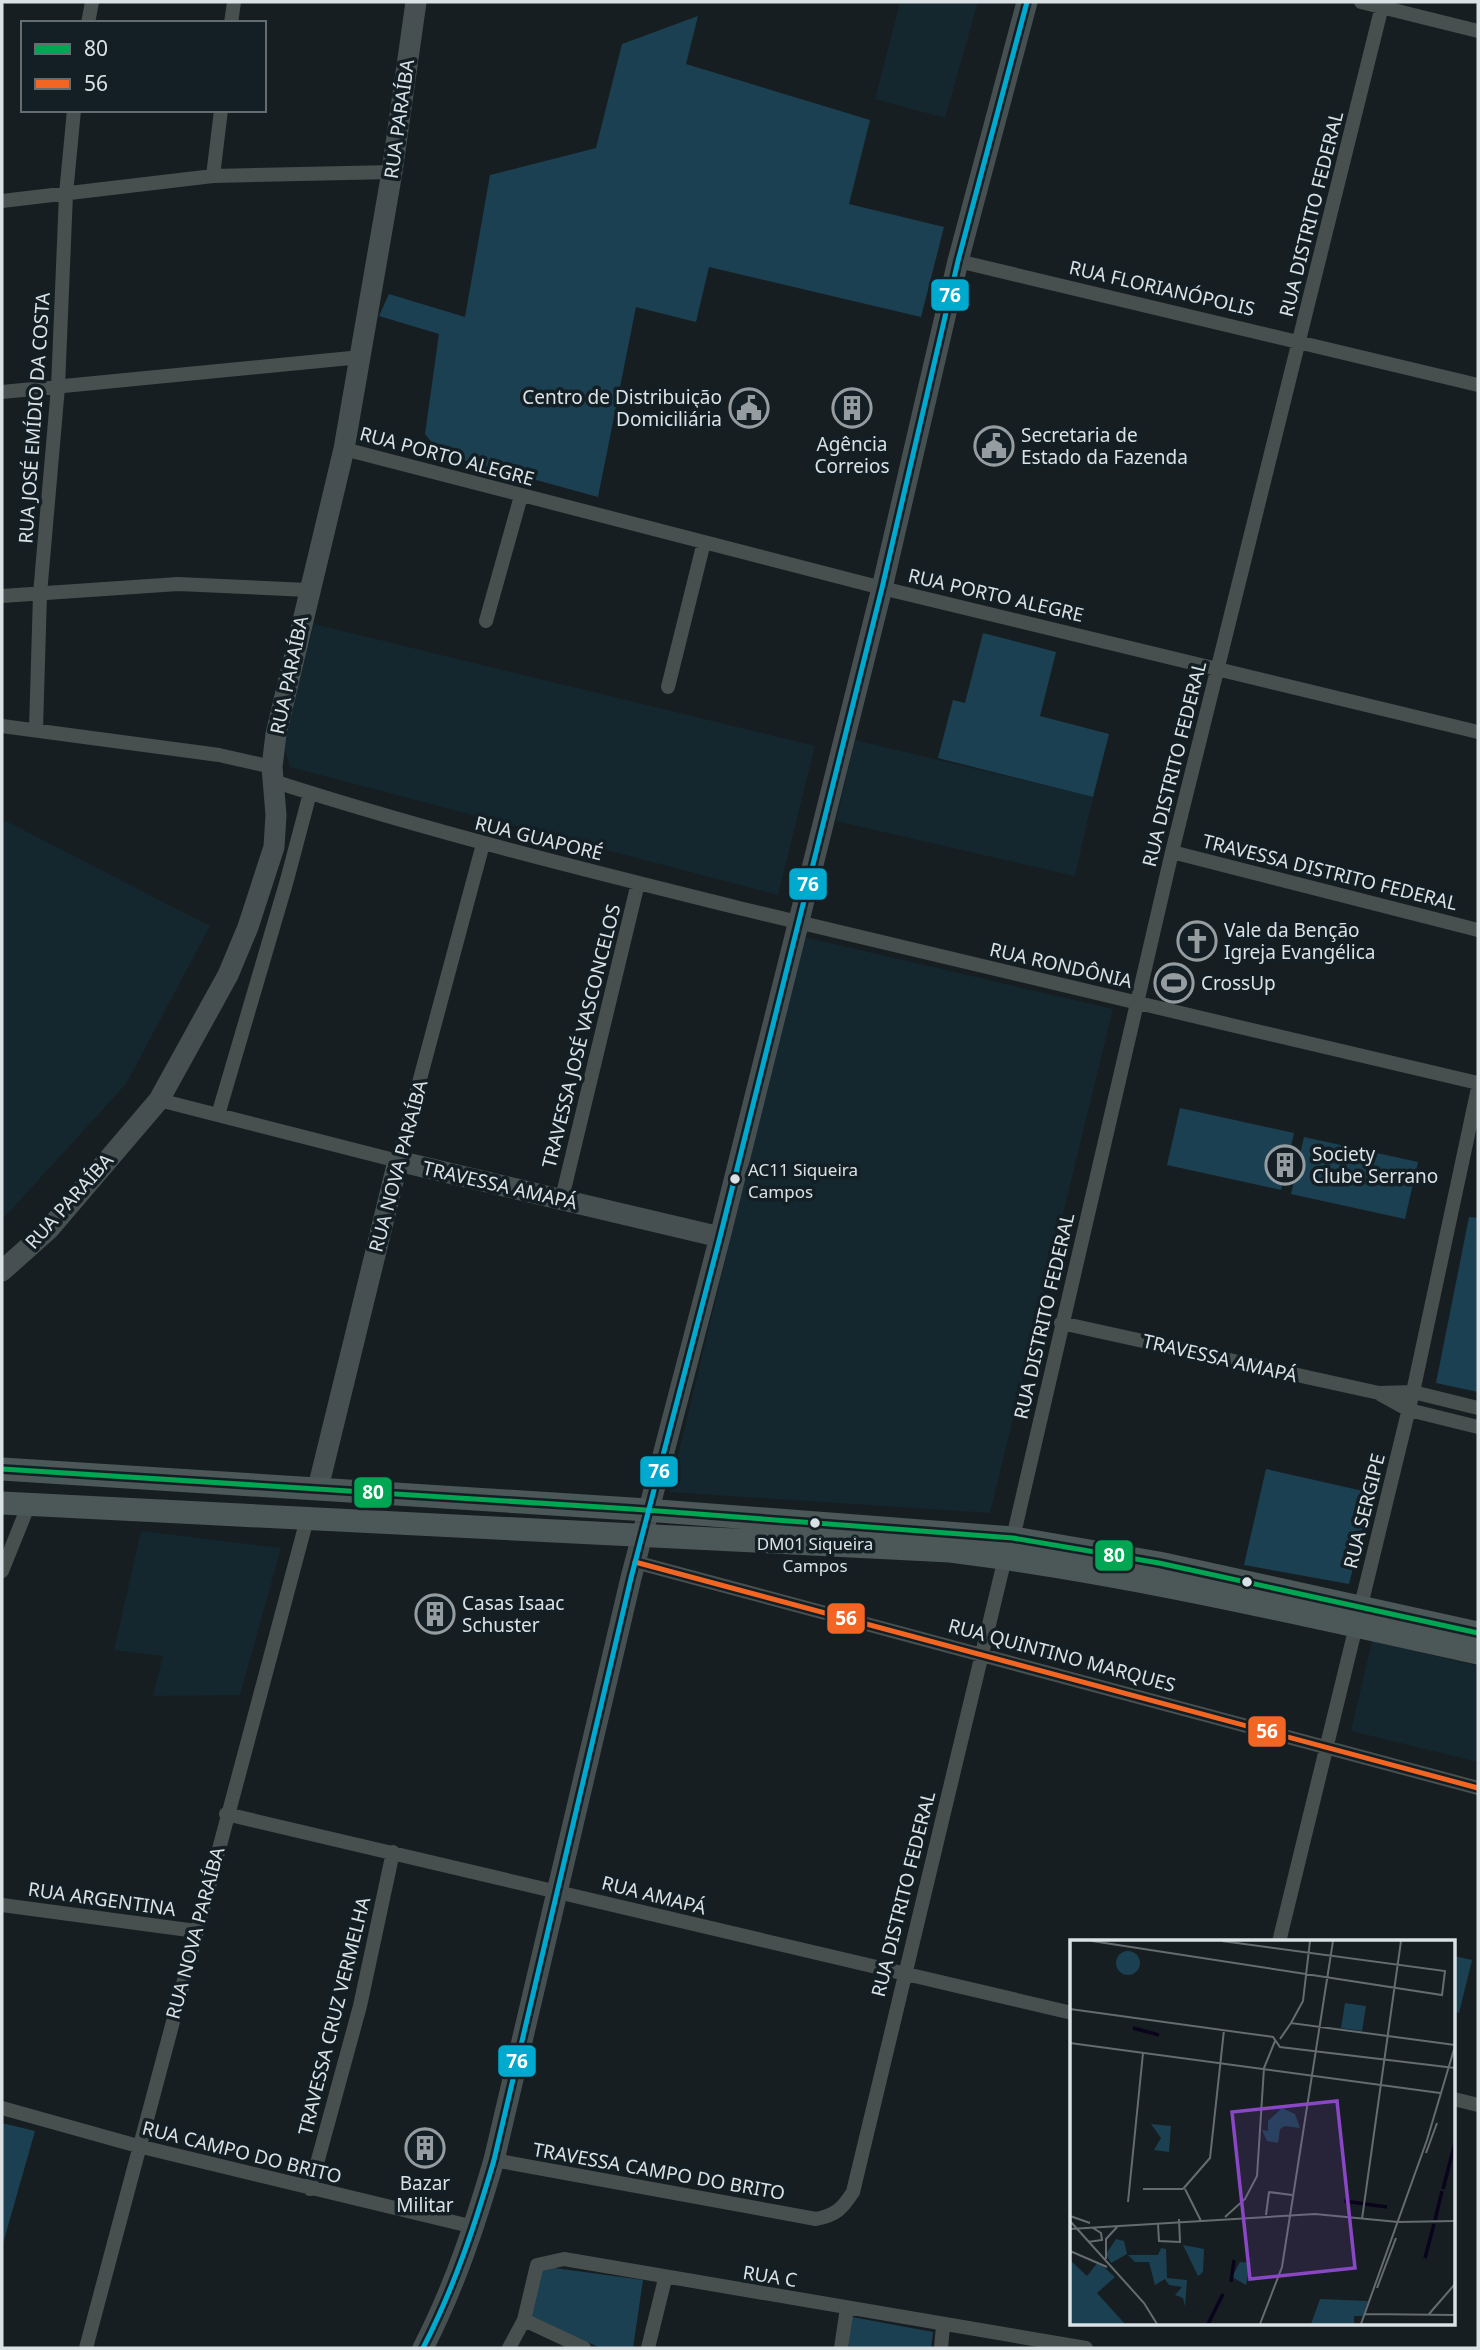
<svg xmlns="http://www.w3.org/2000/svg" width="1480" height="2350" font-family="'Noto Sans',sans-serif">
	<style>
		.built { fill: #14262e }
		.green { fill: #1b4051 }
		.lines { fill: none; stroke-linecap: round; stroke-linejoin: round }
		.street { stroke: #474f4f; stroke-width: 14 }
		.secondary { stroke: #475051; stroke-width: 21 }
		.primary { stroke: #4c5758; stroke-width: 23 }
		.bus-1-casing { stroke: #131f25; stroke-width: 10 }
		.bus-2-casing { stroke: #131f25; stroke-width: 10 }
		.bus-3-casing { stroke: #131f25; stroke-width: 10 }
		.bus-1 { stroke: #00a651; stroke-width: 5 }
		.bus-2 { stroke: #f26522; stroke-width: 5 }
		.bus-3 { stroke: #00a9ce; stroke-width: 5 }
		.bus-dot { fill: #dae2e6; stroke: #131f25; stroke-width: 2.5 }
		.labels { text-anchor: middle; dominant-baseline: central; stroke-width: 7; stroke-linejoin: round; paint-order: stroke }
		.bus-label { font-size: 17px; fill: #dae2e6; stroke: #131f25; text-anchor: start }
		.street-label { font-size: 19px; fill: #dae2e6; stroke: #131f25 }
		.poi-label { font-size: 19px; fill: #dae2e6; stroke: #131f25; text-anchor: start }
		.inset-river { fill: none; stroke: #09041c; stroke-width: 3.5 }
		.inset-road { fill: none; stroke: #656c70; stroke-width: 2 }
		.view { fill: #8947c5; fill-opacity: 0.15; stroke: #8947c5; stroke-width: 3.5 }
		.inset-edge { fill: none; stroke: #dae2e6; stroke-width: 3.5 }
		.line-badge { stroke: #131f25; stroke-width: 2.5 }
		.badge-label { font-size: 19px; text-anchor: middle; font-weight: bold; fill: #fff }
	</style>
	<rect width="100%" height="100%" fill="#171e21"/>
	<path class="built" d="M900 2H978L945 118 875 99Z
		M314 624 815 746 778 895 290 767 283 744Z
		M855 740 1093 797 1075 876 836 821Z
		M2 819 210 926 126 1084 2 1220Z
		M804 937 1113 1009 990 1513 669 1492Z
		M141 1531 281 1548 240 1695 153 1696 163 1656 114 1650Z
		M1372 1641 1478 1666V1762L1351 1731Z"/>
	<path class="green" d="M698 16 686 64 870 120 849 204 944 227 921 317 709 267 696 322 636 307 598 497 441 454 425 434 439 334 379 316 389 294 465 317 490 175 596 148 622 44Z
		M983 633 1056 652 1040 716 1109 734 1093 797 938 758 953 700 965 703Z
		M1180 1108 1294 1133 1281 1190 1167 1165Z
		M1304 1137 1418 1162 1405 1219 1291 1194Z
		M1469 1217 1478 1218V1392L1436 1383Z
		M1266 1469 1372 1493 1349 1584 1244 1565Z
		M1454 1956 1472 1960 1459 2013 1454 2011Z
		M2 2123 35 2131 2 2247Z
		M540 2266 643 2280 633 2348H601L529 2317Z
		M852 2317 933 2332 931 2348H848Z"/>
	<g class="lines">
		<path class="street" d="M1361 2 1478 31
			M88 23 92 2
			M231 23 234 2
			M213 176 221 110
			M2 201 213 176 392 172
			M958 261 1478 385
			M2 392 361 357
			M344 449 882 588 1478 732
			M2 596 178 584 308 590
			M486 621 521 496
			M668 687 704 542
			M2 726 219 755 272 767
			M36 729 40 594 58 387 66 194 74 110
			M273 781C428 831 585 870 743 909 988 969 1233 1025 1478 1083
			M1172 852 1478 930
			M159 1100 398 1161 483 844
			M218 1115 287 880 310 793
			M562 1198 638 883
			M1061 1323 1379 1393 1413 1392 1478 1408
			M1380 1394 1409 1410 1478 1427
			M1013 1538 1172 852 1383 2
			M635 1562 1478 1788
			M2 1571 29 1504
			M226 1814 1072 2013
			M2 1905 196 1931
			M1279 1942 1413 1392 1478 1088
			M1454 2099 1478 2105
			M2 2108 138 2146 474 2227
			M494 2160 816 2219C836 2215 842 2209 853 2192L1005 1558
			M310 2189 360 2006 393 1852
			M524 2320 584 2348
			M86 2348 307 1519
			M509 2348 524 2320 537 2265 564 2259 1086 2348
			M648 2348 665 2279
			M841 2348 847 2308
			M941 2348 943 2326"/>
		<path class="secondary" d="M2 1271 49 1229 159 1100 228 975 248 927 274 847 276 815 272 767 276 734 344 449 392 172 416 2
			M318 1488 398 1161 720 1237
			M423 2348C454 2288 475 2225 494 2160L631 1578 720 1237 882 588 958 261 1027 2"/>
		<path class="primary" d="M2 1469 632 1509 1013 1538 1159 1563 1478 1633
			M2 1503 950 1551C1127 1573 1304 1615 1478 1653"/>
		<g class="bus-1-casing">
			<path id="bus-1" d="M2 1469 632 1509 1013 1538 1159 1563 1478 1633"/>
		</g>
		<g class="bus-2-casing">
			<path id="bus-2" d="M635 1562 1478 1788"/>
		</g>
		<g class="bus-3-casing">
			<path id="bus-3" d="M423 2348C454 2288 475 2225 494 2160L631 1578 720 1237 882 588 958 261 1027 2"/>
		</g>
		<use href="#bus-1" class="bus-1"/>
		<use href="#bus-2" class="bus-2"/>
		<use href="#bus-3" class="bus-3"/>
	</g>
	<defs>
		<g id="civic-ring" transform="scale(2.0125)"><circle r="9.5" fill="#131f25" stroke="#969da1" stroke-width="1.5"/><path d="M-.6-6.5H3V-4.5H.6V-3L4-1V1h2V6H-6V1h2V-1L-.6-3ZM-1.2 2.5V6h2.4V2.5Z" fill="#969da1"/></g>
		<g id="building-ring" transform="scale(2.0125)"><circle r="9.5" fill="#131f25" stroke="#969da1" stroke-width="1.5"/><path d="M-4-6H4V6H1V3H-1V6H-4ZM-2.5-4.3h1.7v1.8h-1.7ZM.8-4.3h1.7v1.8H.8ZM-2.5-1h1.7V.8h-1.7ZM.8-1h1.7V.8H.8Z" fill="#969da1"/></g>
		<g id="church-ring" transform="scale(2.0125)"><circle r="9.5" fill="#131f25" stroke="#969da1" stroke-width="1.5"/><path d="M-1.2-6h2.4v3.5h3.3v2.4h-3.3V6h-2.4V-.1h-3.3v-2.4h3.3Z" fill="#969da1"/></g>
		<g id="stadium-ring" transform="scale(2.0125)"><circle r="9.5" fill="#131f25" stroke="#969da1" stroke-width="1.5"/><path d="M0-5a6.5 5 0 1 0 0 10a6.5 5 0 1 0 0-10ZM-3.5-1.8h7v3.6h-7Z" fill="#969da1"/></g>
	</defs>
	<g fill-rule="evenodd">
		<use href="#civic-ring" x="749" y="408"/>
		<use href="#building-ring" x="852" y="408"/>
		<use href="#civic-ring" x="994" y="446"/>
		<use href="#church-ring" x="1197" y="941"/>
		<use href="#stadium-ring" x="1174" y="983"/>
		<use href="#building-ring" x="1285" y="1165"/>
		<use href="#building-ring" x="435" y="1614"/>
		<use href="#building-ring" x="425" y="2148"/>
	</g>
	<g class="bus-dot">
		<circle cx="735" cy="1179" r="6"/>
		<circle cx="815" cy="1523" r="6"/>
		<circle cx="1247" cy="1582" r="6"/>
	</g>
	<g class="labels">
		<g class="bus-label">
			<text x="748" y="1169">AC11 Siqueira<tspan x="748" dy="22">Campos</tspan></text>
			<text x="815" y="1543" text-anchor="middle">DM01 Siqueira<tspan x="815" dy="22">Campos</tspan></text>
		</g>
		<g class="street-label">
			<text transform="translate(399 119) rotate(-82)">RUA PARAÍBA</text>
			<text transform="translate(1311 214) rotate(-76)">RUA DISTRITO FEDERAL</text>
			<text transform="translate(1162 288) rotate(13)">RUA FLORIANÓPOLIS</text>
			<text transform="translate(34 418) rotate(-86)">RUA JOSÉ EMÍDIO DA COSTA</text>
			<text transform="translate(447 456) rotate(15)">RUA PORTO ALEGRE</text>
			<text transform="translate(996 595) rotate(13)">RUA PORTO ALEGRE</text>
			<text transform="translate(289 675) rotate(-78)">RUA PARAÍBA</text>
			<text transform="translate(1174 764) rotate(-76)">RUA DISTRITO FEDERAL</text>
			<text transform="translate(539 838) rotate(14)">RUA GUAPORÉ</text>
			<text transform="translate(1330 872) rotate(14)">TRAVESSA DISTRITO FEDERAL</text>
			<text transform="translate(1061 965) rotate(13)">RUA RONDÔNIA</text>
			<text transform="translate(581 1036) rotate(-76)">TRAVESSA JOSÉ VASCONCELOS</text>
			<text transform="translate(398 1166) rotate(-75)">RUA NOVA PARAÍBA</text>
			<text transform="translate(500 1185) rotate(13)">TRAVESSA AMAPÁ</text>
			<text transform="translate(69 1201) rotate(-48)">RUA PARAÍBA</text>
			<text transform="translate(1044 1316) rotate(-77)">RUA DISTRITO FEDERAL</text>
			<text transform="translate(1220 1358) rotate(13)">TRAVESSA AMAPÁ</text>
			<text transform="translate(1364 1511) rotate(-76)">RUA SERGIPE</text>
			<text transform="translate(1062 1655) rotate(15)">RUA QUINTINO MARQUES</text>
			<text transform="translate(903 1894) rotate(-76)">RUA DISTRITO FEDERAL</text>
			<text transform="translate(654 1895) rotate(14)">RUA AMAPÁ</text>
			<text transform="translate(102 1899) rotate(8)">RUA ARGENTINA</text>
			<text transform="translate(195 1933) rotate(-75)">RUA NOVA PARAÍBA</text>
			<text transform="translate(334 2016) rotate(-76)">TRAVESSA CRUZ VERMELHA</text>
			<text transform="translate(242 2152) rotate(14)">RUA CAMPO DO BRITO</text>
			<text transform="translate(659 2171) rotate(10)">TRAVESSA CAMPO DO BRITO</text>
			<text transform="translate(770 2276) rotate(9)">RUA C</text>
		</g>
		<g class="poi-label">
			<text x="722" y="397" text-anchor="end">Centro de Distribuição<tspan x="722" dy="22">Domiciliária</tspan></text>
			<text x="1021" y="435">Secretaria de<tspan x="1021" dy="22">Estado da Fazenda</tspan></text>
			<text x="852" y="444" text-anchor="middle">Agência<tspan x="852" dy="22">Correios</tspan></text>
			<text x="1224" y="930">Vale da Benção<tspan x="1224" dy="22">Igreja Evangélica</tspan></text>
			<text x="1201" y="983">CrossUp</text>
			<text x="1312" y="1154">Society<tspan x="1312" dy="22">Clube Serrano</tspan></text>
			<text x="462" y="1603">Casas Isaac<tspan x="462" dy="22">Schuster</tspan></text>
			<text x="425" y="2183" text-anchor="middle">Bazar<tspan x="425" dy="22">Militar</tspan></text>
		</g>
	</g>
	<g transform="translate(1070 1940)">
		<rect width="385" height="385" fill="#171e21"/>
		<path d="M46 23a12 12 0 1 1 24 0a12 12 0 1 1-24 0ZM275 63 296 66 292 91 271 88ZM212 168 225 174 230 188 215 186 210 189 208 203 197 201 192 190 198 191V181ZM81 184 101 186 99 212 84 210 91 198ZM46 299 54 301 57 314 41 323 36 314ZM113 305 134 309 133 332 128 336ZM91 308 96 309 97 338 117 340 115 366 113 358 105 355 112 347 99 345 95 339 85 345 79 322H65L58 315H88ZM0 320 17 336 28 322 45 337 27 353 55 384H0ZM170 322 181 323 176 345 162 337ZM250 359 298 361 293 376H284V384H241Z" fill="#1b4051"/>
		<path class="inset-river" d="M63 88 89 95M373 249 385 203M274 261 317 267M365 280 372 251M355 318 364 284M161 342 164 320M138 384 153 354"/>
		<path class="inset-road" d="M22 1 372 55 375 31 152 1M0 69 203 97 210 107 385 128M221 83 233 61 240 1M210 99 221 83 385 105M0 103 370 153M356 213 367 183M73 249H113M113 249 140 218 154 90M115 249 131 281M58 262 73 113M196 275 199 252 222 255M0 276 20 283M155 277 175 259 187 236 194 128 205 101M292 279 331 1M0 281 74 363 87 384M88 284 89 301 110 302 109 279M0 289 245 274 328 282 385 281M18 302 32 300 31 293 23 288M0 311 37 327M36 319V299L48 286M307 348 326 298M294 374 385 375M359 374 385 344M190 384 212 327 263 1M291 384 357 200 385 106"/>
		<path class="view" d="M267 161 285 328 180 339 162 172Z"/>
		<rect width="385" height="385" class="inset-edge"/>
	</g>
	<g class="line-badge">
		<rect x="930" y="278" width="40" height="34" rx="7" fill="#00a9ce"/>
		<rect x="788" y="867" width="40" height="34" rx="7" fill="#00a9ce"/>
		<rect x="639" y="1455" width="40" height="33" rx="7" fill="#00a9ce"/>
		<rect x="353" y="1476" width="40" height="33" rx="7" fill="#00a651"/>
		<rect x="1094" y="1539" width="40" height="33" rx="7" fill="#00a651"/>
		<rect x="826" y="1602" width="40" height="33" rx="7" fill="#f26522"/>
		<rect x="1247" y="1715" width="40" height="33" rx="7" fill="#f26522"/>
		<rect x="497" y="2044" width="40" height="34" rx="7" fill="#00a9ce"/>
	</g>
	<g class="badge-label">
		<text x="950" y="302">76</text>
		<text x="808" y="891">76</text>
		<text x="659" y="1478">76</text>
		<text x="373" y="1499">80</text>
		<text x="1114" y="1562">80</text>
		<text x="846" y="1625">56</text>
		<text x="1267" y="1738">56</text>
		<text x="517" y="2068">76</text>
	</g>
	<rect width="1480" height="2350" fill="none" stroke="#dae2e6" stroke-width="7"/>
	<rect x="21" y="21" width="245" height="91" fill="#131f25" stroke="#636d72" stroke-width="2"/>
	<rect x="35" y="44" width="35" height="10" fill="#00a651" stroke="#636d72" stroke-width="2"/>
	<text x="84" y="56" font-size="21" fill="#dae2e6">80</text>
	<rect x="35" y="79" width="35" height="10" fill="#f26522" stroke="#636d72" stroke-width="2"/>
	<text x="84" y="91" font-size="21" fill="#dae2e6">56</text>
</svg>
